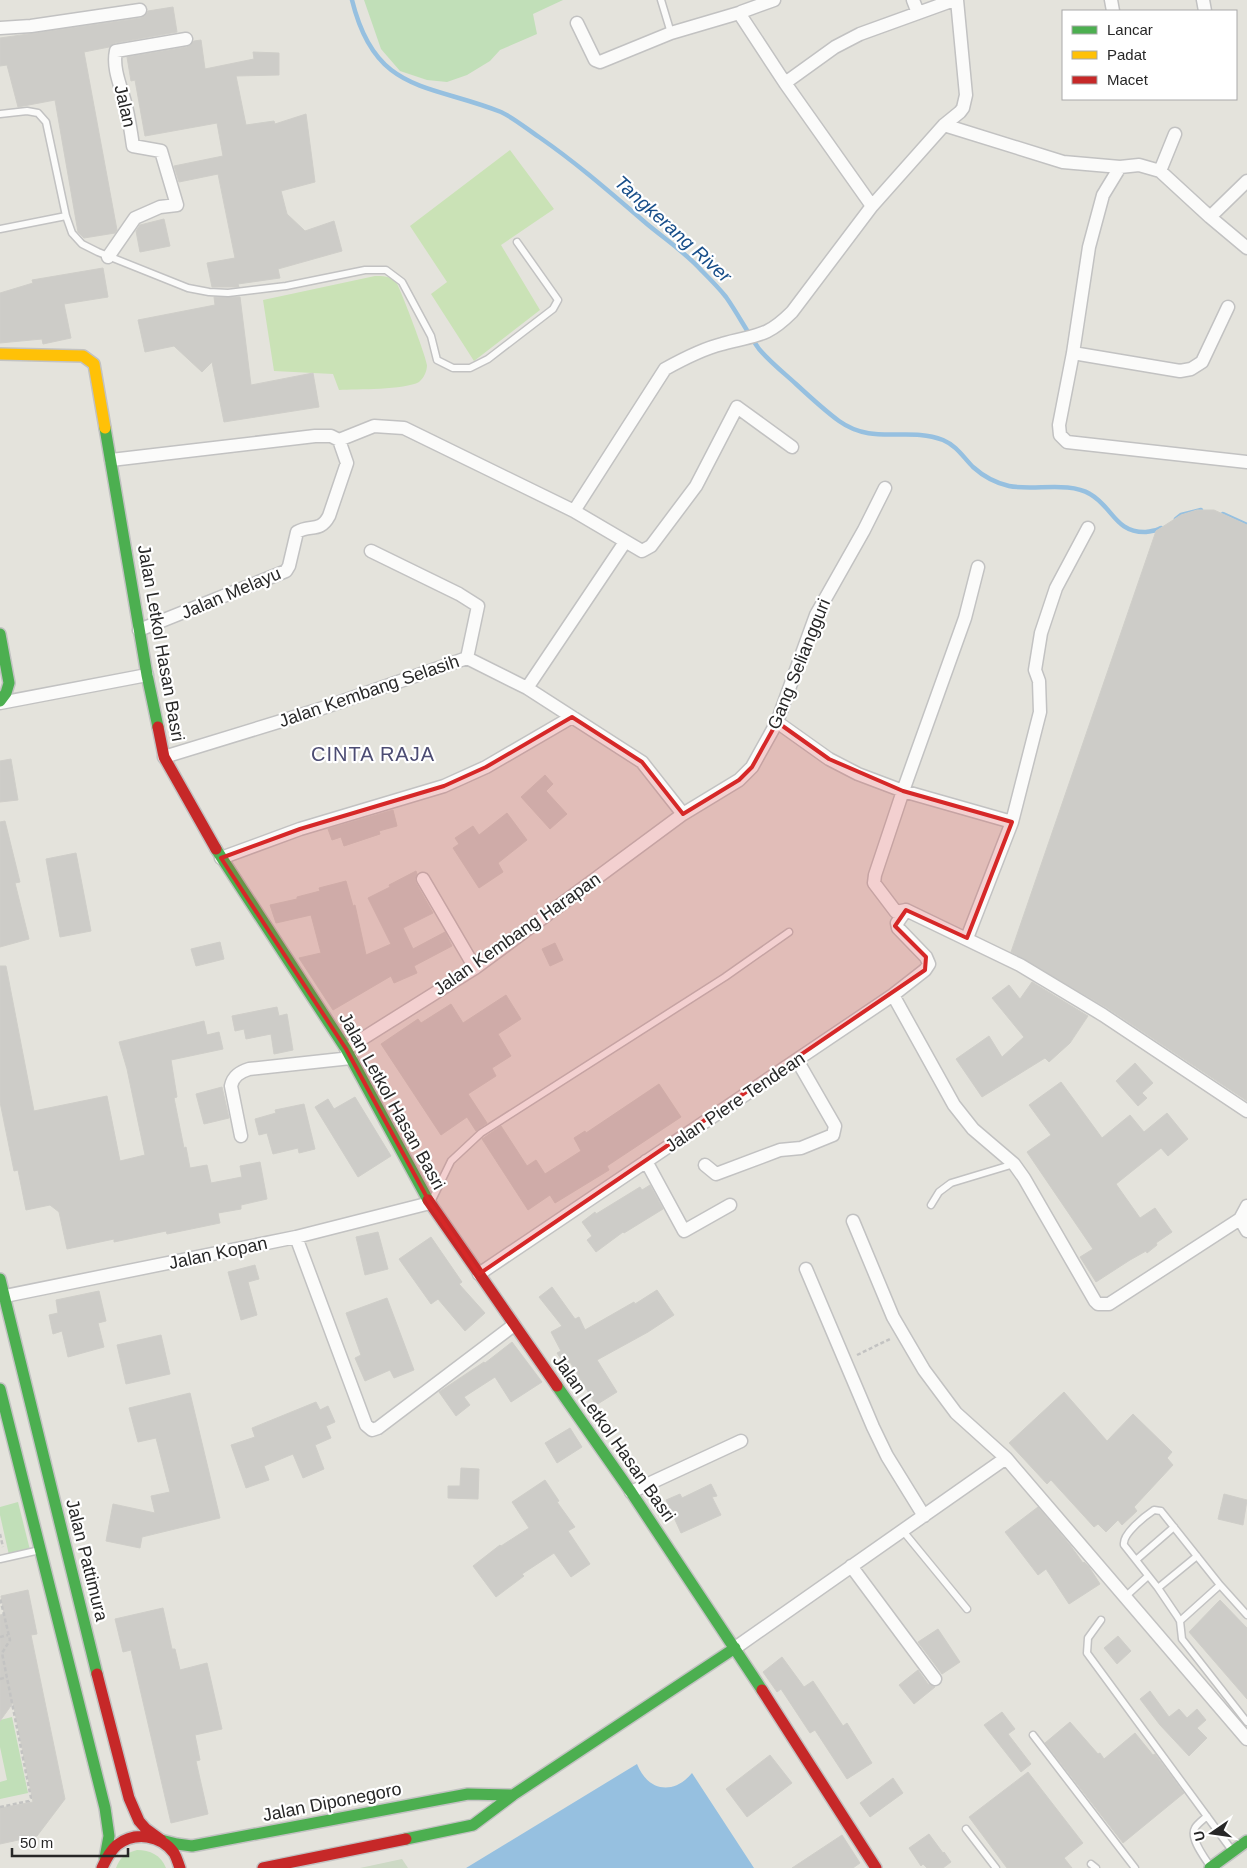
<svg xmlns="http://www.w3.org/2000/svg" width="1247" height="1868" font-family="Helvetica,sans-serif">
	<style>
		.green { fill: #c1dfb8 }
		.cemetery { fill: #cdd9c5 }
		.pitch { fill: #cae2b6 }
		.water { fill: #96c0e0 }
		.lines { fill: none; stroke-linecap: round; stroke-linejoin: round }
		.stream { stroke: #96c0e0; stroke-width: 4.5 }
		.building { fill: #cdccc8; stroke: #cfcec9 }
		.lane-casing { stroke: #c2c2c2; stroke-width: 9 }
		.street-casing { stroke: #c2c2c2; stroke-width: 15 }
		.fast-casing { stroke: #c2c2c2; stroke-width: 14 }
		.slow-casing { stroke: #c2c2c2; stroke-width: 14 }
		.jam-casing { stroke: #c2c2c2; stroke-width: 14 }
		.path { stroke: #c3c3c2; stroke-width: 2.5; stroke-dasharray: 4 2.5; stroke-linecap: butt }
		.lane { stroke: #fbfbfa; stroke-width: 6 }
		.street { stroke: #fbfbfa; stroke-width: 12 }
		.fast { stroke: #4caf50; stroke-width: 11 }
		.slow { stroke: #ffc107; stroke-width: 11 }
		.jam { stroke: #c62828; stroke-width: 11 }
		.marked { fill: #d62828; fill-opacity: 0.2; stroke: #d62828; stroke-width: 4; stroke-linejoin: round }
		.labels { text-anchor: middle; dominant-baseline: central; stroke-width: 4.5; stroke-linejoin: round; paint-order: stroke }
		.street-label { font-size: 18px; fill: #272727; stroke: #fff }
		.water-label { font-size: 19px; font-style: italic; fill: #184e89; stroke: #fff }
		.quarter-label { font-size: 20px; letter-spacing: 1px; fill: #4c4c73; stroke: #fff }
	</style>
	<rect width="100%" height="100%" fill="#e4e3dc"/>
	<path class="green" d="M364 0H563L533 14 537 34 500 50 490 61 467 75 447 82 427 80 400 71 381 49Z
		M18 1502 30 1550 9 1555 0 1515V1507Z
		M12 1717 28 1793 0 1799V1782L7 1780 0 1747V1720Z
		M137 1850C150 1850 161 1855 166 1868H116C120 1857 126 1853 137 1850Z"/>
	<path class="cemetery" d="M402 1859 408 1868H360Z"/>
	<path class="pitch" d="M510 150 554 209 501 245 540 310 474 361 431 294 447 282 410 226Z
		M375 276C382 276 391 276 396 282 400 287 427 359 427 365 427 371 424 378 419 382 405 390 356 389 339 390L333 374 274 371 263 300Z"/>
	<path class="water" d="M637 1764C648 1792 674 1795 692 1773L754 1868H466Z"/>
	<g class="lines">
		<path class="stream" d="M352 0C375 94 428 83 501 112 514 118 527 129 539 137 578 164 612 194 647 224 665 239 686 253 702 271 710 279 719 288 726 297 738 314 747 332 759 349 770 362 784 373 796 384 810 397 824 410 839 421 874 446 907 426 943 440 957 446 963 457 973 467 983 476 996 483 1009 486 1033 491 1069 481 1090 494 1113 507 1115 533 1146 532 1152 531 1156 531 1161 528
			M1223 514 1247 525
			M1176 519 1181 515 1201 510"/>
	</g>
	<path class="building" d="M173 7 177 32 115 43 109 47 84 52 117 230 115 233 84 238 78 232 55 100 18 107 7 65 0 66V38L141 18 145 16 148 11Z
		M201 40 205 69 254 59 253 52 279 53V75L236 76 246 125 274 121 275 124 306 114 315 182 281 191 287 214 305 231 334 221 342 251 278 269 280 278 238 284 239 287H212L207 263 235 258 218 174 179 182 174 166 223 156 217 123 145 136 135 80 131 81 127 57 187 47 194 41Z
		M164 219 170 246 140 252 136 231 140 225Z
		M103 268 108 297 64 304 71 338 43 344 42 339 0 343V293L33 283 32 280Z
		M214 297H240L251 385 313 373 319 407 224 422 212 362 202 372 174 346 145 352 138 320 215 305Z
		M1197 510H1214L1247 525V1101L1107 1008 1011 952 1156 531 1181 515Z
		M11 759 18 800 0 802V761Z
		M545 775 553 784 546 791 567 814 550 829 521 797Z
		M393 810 397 826 379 831 380 834 344 846 341 837 332 840 328 829Z
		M507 813 527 840 498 863 503 872 479 888 453 848 459 844 455 838 473 826 479 835Z
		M5 821 20 882 15 883 29 939 0 947V822Z
		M76 853 91 931 60 937 46 859Z
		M416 871 417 874 415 879 416 883 433 913 403 928 413 949 445 932 452 946 414 966 417 973 394 983 391 976 333 1010 299 958 321 953 311 915 276 923 270 905 297 899V897L320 891 319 888 346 881 353 906 355 905 366 955 391 944 368 898 390 887 389 885Z
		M220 942 224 959 196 966 191 949Z
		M555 943 563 960 550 966 542 949Z
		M0 966H6L34 1111 107 1096 120 1161 145 1155 127 1069 119 1042 204 1021 207 1035 219 1032 223 1049 171 1060 177 1097 174 1098 184 1148 186 1147 190 1168 207 1165 211 1183 242 1177 240 1166 260 1162 267 1199 241 1205V1209L218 1213 220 1223 167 1234 166 1231 114 1242V1239L67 1249 59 1212 50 1205 26 1210 18 1170 14 1171 0 1102Z
		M1032 982 1088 1016 1070 1043 1049 1062 1045 1058 982 1097 956 1059 989 1036 1002 1057 1024 1037 992 998 1009 985 1020 999Z
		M506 995 521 1019 498 1034 511 1056 492 1068 496 1076 468 1094 487 1123 476 1131 467 1117 441 1135 381 1044 418 1019 421 1023 451 1004 463 1023Z
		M277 1007 279 1016 287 1014 293 1050 274 1054 271 1034 246 1039 244 1029 235 1031 232 1016Z
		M1135 1063 1153 1083 1142 1093 1147 1098 1138 1106 1116 1081Z
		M1061 1082 1102 1138 1130 1115 1144 1132 1167 1113 1188 1139 1168 1156 1161 1148 1116 1184 1140 1218 1155 1208 1172 1232 1156 1243 1157 1245 1147 1253 1146 1251 1130 1260 1096 1282 1080 1257 1093 1249 1027 1152 1051 1135 1029 1105Z
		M659 1084 681 1117 607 1166 609 1170 555 1203 550 1195 528 1210 482 1139 501 1126 527 1166 536 1160 545 1174 581 1151 574 1138 585 1131 586 1133Z
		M222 1087 229 1118 204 1124 196 1094Z
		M355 1097 391 1156 358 1177 315 1107 328 1099 334 1109Z
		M304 1104 315 1149 299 1153 298 1148 273 1154 267 1133 259 1135 255 1119 276 1113 275 1110Z
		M650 1185 663 1209 624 1233 623 1232 596 1252 587 1240 592 1236 582 1222 595 1212 596 1214 640 1187 642 1190Z
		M378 1232 388 1269 365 1275 356 1237Z
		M431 1237 462 1282 459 1284 485 1313 465 1331 438 1299 431 1304 399 1259Z
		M255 1265 259 1279 248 1282 257 1315 241 1320 228 1272Z
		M552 1287 575 1319 579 1317 585 1330 634 1302 635 1304 657 1290 674 1315 648 1332 597 1360 617 1392 596 1405 570 1362 565 1365 557 1353 561 1351 551 1332 562 1326 539 1297Z
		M99 1291 106 1321 98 1323 104 1347 68 1357 62 1331 53 1334 49 1315 58 1313 56 1300Z
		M387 1298 414 1370 394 1378 390 1370 365 1381 355 1358 361 1355 346 1313Z
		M161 1335 170 1374 126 1384 117 1345Z
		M512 1342 542 1382 511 1402 495 1377 464 1397 470 1405 456 1416 439 1392 484 1362 485 1363Z
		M1064 1392 1107 1441 1133 1414 1172 1452 1167 1458 1173 1465 1134 1507 1137 1511 1122 1525 1118 1520 1106 1532 1098 1524 1094 1527 1051 1480 1047 1484 1009 1443Z
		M190 1393 220 1518 142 1537 140 1548 106 1541 113 1504 155 1513 151 1496 170 1492 156 1438 138 1442 129 1408Z
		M316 1402 320 1410 328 1406 335 1422 326 1426 331 1438 315 1445 324 1469 303 1478 293 1454 264 1466 269 1480 246 1488 231 1445 255 1437 252 1428Z
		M570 1428 582 1447 557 1463 545 1443Z
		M461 1468 479 1469 478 1499 448 1498V1486H460Z
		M545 1480 559 1501 557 1502 575 1527 568 1531 590 1564 571 1577 554 1553 522 1574 524 1576 496 1597 473 1566 500 1545 501 1546 529 1528 512 1502Z
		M711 1484 717 1496 712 1497 721 1515 681 1533 666 1500 680 1494 682 1498Z
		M1224 1494 1247 1500 1243 1525 1218 1519Z
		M1038 1507 1070 1545 1083 1563 1084 1562 1089 1567 1100 1584 1069 1604 1046 1569 1038 1575 1005 1532Z
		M28 1590 37 1634 31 1635 65 1799 37 1836 0 1844V1808L33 1802 13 1703 0 1721V1615L4 1614 1 1596Z
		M1220 1600 1247 1628V1699L1189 1632Z
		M163 1608 172 1649H175L180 1670 207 1663 222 1729 195 1735 200 1760 196 1761 208 1814 171 1823 131 1650 123 1652 115 1619Z
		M938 1629 960 1662 942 1674 918 1642Z
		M1118 1636 1131 1651 1117 1664 1104 1648Z
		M782 1657 804 1687 813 1681 843 1726 847 1723 872 1763 847 1779 815 1730 810 1733 781 1689 777 1692 763 1672Z
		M918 1670 928 1684 935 1687 914 1704 899 1685Z
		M1150 1691 1169 1717 1179 1709 1187 1718 1197 1709 1206 1720 1197 1728 1207 1738 1189 1756 1160 1725 1140 1699Z
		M1002 1712 1015 1729 1008 1734 1031 1764 1021 1772 984 1725Z
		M1070 1722 1098 1754 1100 1753 1104 1759 1135 1733 1153 1755 1155 1754 1184 1793 1123 1843 1045 1743Z
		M770 1755 792 1783 747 1817 726 1789Z
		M1028 1772 1083 1843 1064 1858 1072 1868H1007L969 1817Z
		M893 1778 903 1793 870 1817 860 1803Z
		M929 1834 943 1853 944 1852 951 1862 943 1868H927L923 1864 921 1866 909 1848Z
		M842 1835 860 1863 853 1868H792Z"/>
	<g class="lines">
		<g class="lane-casing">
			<path id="lane" d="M661 0 671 33
				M0 114 27 111 38 113 46 122 66 216
				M0 229 66 216 72 233 82 244 98 252 188 288 209 292 228 293 286 286 365 270H386L402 282 431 336 437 360 453 368H470L488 359 553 309 558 300 517 242
				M432 1200 451 1161 481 1133 725 977 789 932
				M931 1205 939 1192 951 1183 1014 1164
				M903 1531 967 1609
				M0 1559 40 1550
				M1136 1560 1174 1527
				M1158 1588 1197 1556
				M1125 1597 1148 1576
				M1247 1615 1220 1585 1161 1511 1154 1510C1145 1516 1122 1534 1124 1545L1158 1588 1177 1616 1180 1621 1182 1639 1247 1722
				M1101 1620 1088 1638 1087 1653 1231 1849
				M1180 1621 1220 1585
				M1033 1735 1135 1868
				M1207 1816C1203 1820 1197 1824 1195 1828 1189 1838 1205 1858 1210 1866
				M966 1829 996 1868
				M1091 1864 1096 1868"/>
		</g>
		<g class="street-casing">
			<path id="street" d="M913 0 918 13
				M1111 0 1113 11
				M1203 0 1205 11
				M741 12 774 0
				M577 23 595 60 600 62 671 33 739 13 785 83 872 206
				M0 28 31 26 140 10
				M785 83 835 47 860 34 954 0
				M944 125 1063 162 1120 167 1139 165 1160 171 1210 217 1247 248
				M1120 167 1103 195 1089 247 1073 353 1059 425 1060 435 1067 442 1247 462
				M1160 171 1175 134
				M1210 217 1247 181
				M108 257 135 218 160 207 177 205 161 151 133 146C131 132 129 119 126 106 122 89 112 69 116 51L186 39
				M1073 353 1180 371 1191 369 1202 362 1228 307
				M111 460 315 436H331L339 440 374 426 404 428 574 511 642 551 651 546 696 486 737 407 792 447
				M574 511 665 369C683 359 702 349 722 344 756 334 765 339 792 312L872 206 944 125 960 112 963 108 966 95 957 0
				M371 551 459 594 478 606 467 658
				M978 567 965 618 903 791 1012 822 1040 712 1039 681 1035 670 1041 633 1056 588 1088 528
				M139 630 286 571 289 566 297 532C310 524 320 533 329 516L347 463 339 440
				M467 658 527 688 642 762 683 814
				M527 688 625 542
				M0 703 147 675
				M777 722 829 759 858 774 903 791 875 875 874 883 896 912 906 910 1020 965 1103 1015 1247 1111
				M164 757 314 711 467 658
				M221 858 300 829 444 786 486 767 572 717
				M423 879 475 968
				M967 938 1012 822
				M893 995 954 1105 973 1129 1014 1164 1024 1178 1095 1301 1098 1304H1109L1240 1219 1247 1206
				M346 1049 475 968 683 814 739 780 752 767 777 722 816 615 864 530 885 488
				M241 1136 231 1086C233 1076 240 1072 249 1069L351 1058
				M646 1161 684 1231 730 1205
				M705 1165 716 1174 780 1150 801 1148 833 1135 835 1126 797 1060
				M1240 1219 1247 1231
				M853 1221 893 1317 924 1370 956 1413 1006 1458
				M296 1237 366 1425 372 1430 378 1428 514 1325
				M806 1269 873 1427 887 1456 924 1516
				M479 1274 893 995 925 970 929 964 926 957 898 928 897 923 906 910
				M0 1297 296 1237 430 1203
				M631 1492 741 1441
				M851 1566 935 1679
				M735 1648 1006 1458 1247 1739"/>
		</g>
		<g class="fast-casing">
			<path id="fast" d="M105 428 147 675 158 727
				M0 634 9 683 6 693 0 701
				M216 849 346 1049 428 1200
				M0 1279 97 1674
				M557 1386 631 1492 762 1690
				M0 1389 105 1808 109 1836 105 1858
				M406 1839 473 1825 513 1795 735 1648
				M161 1840 177 1844 192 1846 468 1794 513 1795
				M1210 1868 1247 1841"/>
		</g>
		<g class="slow-casing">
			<path id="slow" d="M0 354 83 356 94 364 105 428"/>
		</g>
		<g class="jam-casing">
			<path id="jam" d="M158 727 164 757 216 849
				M428 1200 557 1386
				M97 1674 129 1798 139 1821 146 1829 161 1840
				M762 1690 876 1868
				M102 1868C106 1859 110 1851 117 1845 135 1831 161 1835 174 1853 177 1858 178 1863 180 1868
				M263 1868 406 1839"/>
		</g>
		<path class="path" d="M857 1355 890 1339
			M0 1534 3 1547
			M0 1637 8 1635
			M0 1679 7 1677
			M0 1807 29 1801 31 1798 2 1653 10 1640 0 1598"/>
		<use href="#lane" class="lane"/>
		<use href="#street" class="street"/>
		<use href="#fast" class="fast"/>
		<use href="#slow" class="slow"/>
		<use href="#jam" class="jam"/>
	</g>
	<path class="marked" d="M572 717 642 762 683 814 739 780 752 767 777 722 829 759 903 791 1012 822 967 938 906 910 895 926 926 957 925 970 479 1274 430 1203 346 1049 221 858 300 829 444 786 486 767Z"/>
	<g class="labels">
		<g class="street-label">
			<text transform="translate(125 106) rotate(77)">Jalan</text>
			<text transform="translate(231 593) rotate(-23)">Jalan Melayu</text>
			<text transform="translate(161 643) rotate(80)">Jalan Letkol Hasan Basri</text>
			<text transform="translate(799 664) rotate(-68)">Gang Seliangguri</text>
			<text transform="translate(369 691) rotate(-19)">Jalan Kembang Selasih</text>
			<text transform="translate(517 934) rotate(-35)">Jalan Kembang Harapan</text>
			<text transform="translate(392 1101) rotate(61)">Jalan Letkol Hasan Basri</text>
			<text transform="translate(735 1102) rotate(-34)">Jalan Piere Tendean</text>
			<text transform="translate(218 1253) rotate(-12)">Jalan Kopan</text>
			<text transform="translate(614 1438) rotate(55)">Jalan Letkol Hasan Basri</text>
			<text transform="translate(87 1560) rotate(76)">Jalan Pattimura</text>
			<text transform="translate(332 1802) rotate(-11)">Jalan Diponegoro</text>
		</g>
		<g class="water-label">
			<text transform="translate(673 229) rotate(42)">Tangkerang River</text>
		</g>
		<g class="quarter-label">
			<text x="373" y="754">CINTA RAJA</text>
		</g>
	</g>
	<rect x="1062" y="10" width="175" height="90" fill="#ffffff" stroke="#a9a9a9"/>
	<rect x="1072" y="26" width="25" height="8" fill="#4caf50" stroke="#a9a9a9"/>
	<text x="1107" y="35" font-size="15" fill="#272727">Lancar</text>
	<rect x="1072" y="51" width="25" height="8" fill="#ffc107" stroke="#a9a9a9"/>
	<text x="1107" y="60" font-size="15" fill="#272727">Padat</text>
	<rect x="1072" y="76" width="25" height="8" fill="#c62828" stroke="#a9a9a9"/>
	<text x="1107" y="85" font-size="15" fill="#272727">Macet</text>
	<g transform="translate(1212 1833) rotate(257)" stroke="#ffffff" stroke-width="4" paint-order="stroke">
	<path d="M0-4L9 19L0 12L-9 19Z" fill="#272727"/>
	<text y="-8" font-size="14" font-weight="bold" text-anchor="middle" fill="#272727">U</text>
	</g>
	<path d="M12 1848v8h116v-8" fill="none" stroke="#272727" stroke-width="2.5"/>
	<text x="20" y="1848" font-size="15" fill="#272727" stroke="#ffffff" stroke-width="4" paint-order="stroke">50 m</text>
</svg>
